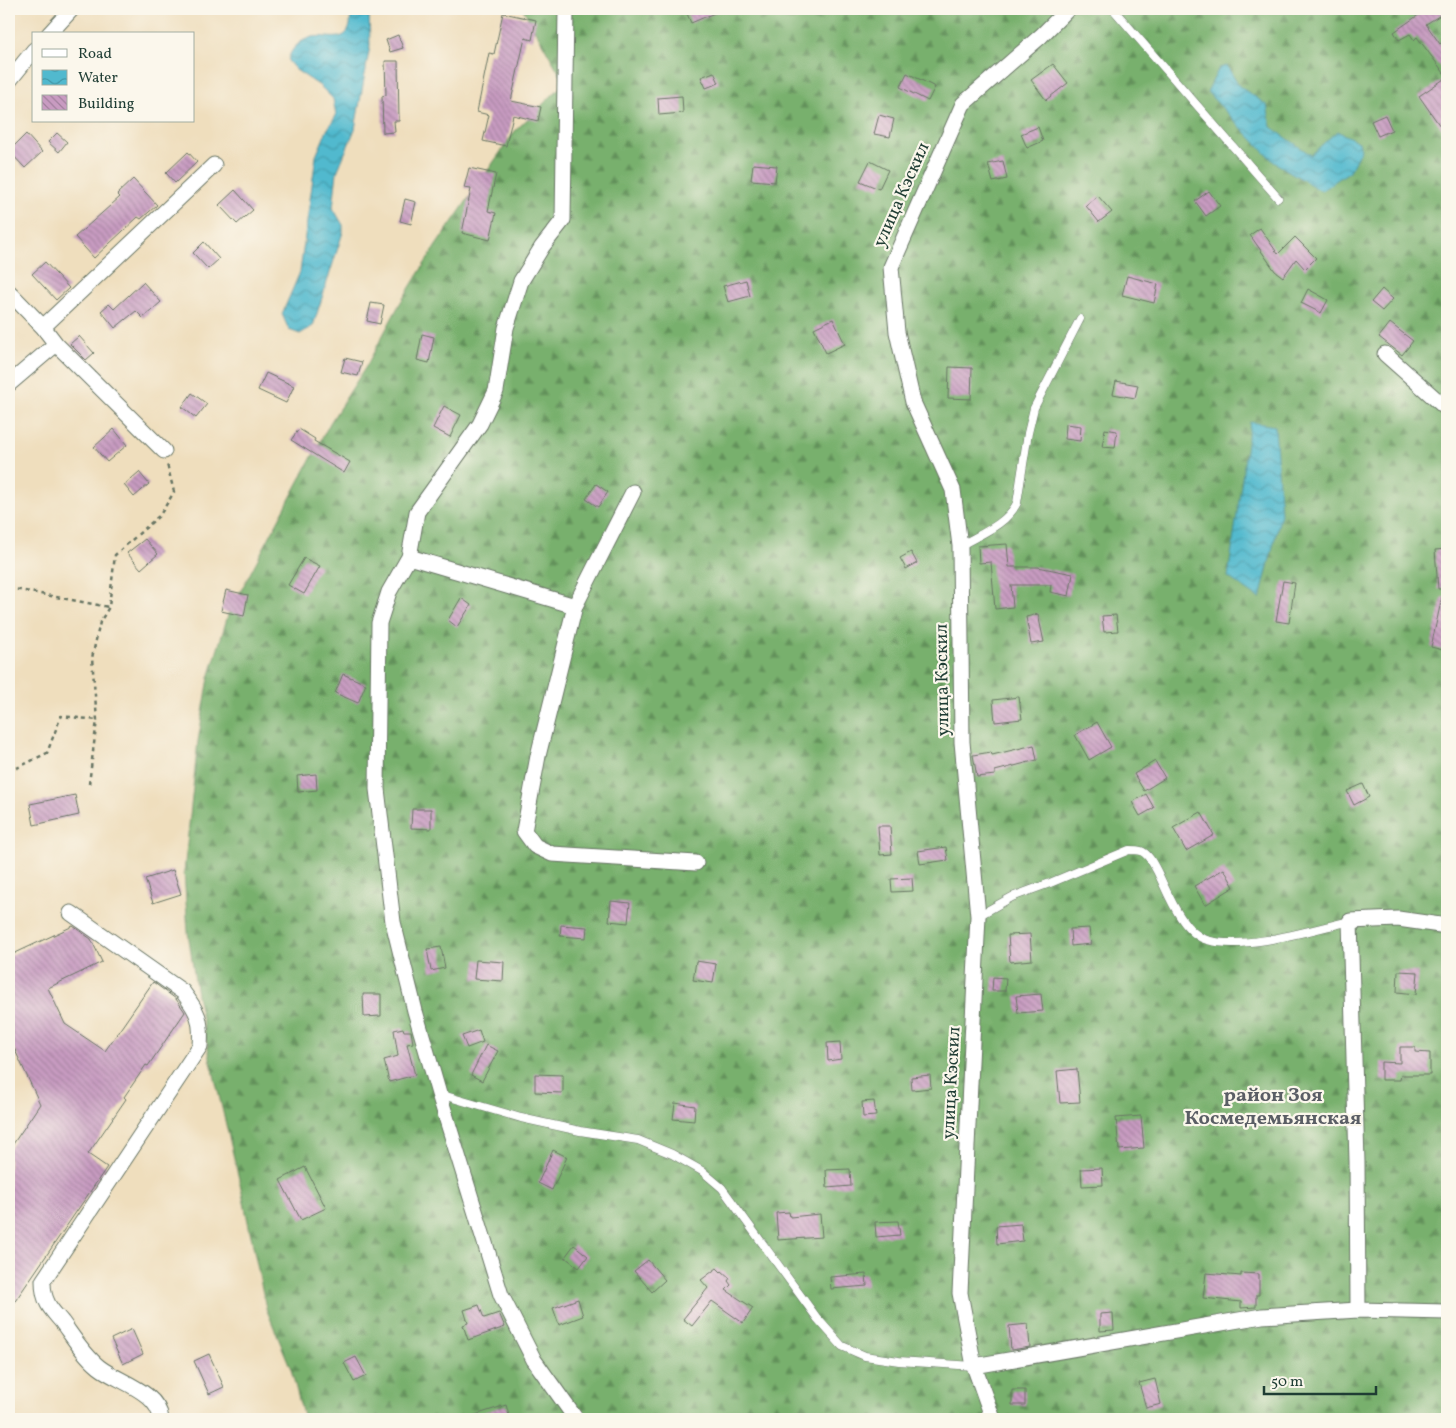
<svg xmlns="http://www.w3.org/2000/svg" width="1456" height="1428" font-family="Vollkorn,serif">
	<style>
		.forest { fill: url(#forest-firs); stroke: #4c7650 }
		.water { fill: url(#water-waves); stroke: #387b81 }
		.building { fill: url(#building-back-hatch) }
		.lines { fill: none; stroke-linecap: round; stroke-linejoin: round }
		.lane-casing { stroke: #687564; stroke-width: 9 }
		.street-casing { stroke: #687564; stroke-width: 17 }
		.path { stroke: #687564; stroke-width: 2.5; stroke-dasharray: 4 4; stroke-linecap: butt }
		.lane { stroke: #fff; stroke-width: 8 }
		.street { stroke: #fff; stroke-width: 15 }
		.labels { text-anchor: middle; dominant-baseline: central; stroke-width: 4.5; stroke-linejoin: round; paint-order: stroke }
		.street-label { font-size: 18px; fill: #1f3d34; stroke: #fbf7ec }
		.quarter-label { font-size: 20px; font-weight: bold; fill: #5a5e65; stroke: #fbf7ec }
	</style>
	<defs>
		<pattern id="forest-firs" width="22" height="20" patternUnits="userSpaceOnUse" patternTransform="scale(1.25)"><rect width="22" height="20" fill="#78b06d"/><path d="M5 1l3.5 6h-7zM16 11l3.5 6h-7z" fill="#62905a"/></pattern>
		<pattern id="water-waves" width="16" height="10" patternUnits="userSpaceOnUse" patternTransform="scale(1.25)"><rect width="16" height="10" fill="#51b9ce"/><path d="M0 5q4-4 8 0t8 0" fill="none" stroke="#4398a8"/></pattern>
		<pattern id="building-back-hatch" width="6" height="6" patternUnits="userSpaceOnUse" patternTransform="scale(1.25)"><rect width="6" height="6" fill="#c89bc1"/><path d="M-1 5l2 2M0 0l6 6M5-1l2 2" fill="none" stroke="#a2809e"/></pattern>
	</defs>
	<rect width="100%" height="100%" fill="#fbf7ec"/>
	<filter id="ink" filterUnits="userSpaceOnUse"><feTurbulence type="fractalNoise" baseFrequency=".02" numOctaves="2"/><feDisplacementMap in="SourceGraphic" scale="10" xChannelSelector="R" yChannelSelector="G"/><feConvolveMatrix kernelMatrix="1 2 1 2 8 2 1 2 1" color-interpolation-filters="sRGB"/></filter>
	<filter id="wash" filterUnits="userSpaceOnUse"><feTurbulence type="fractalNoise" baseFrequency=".0096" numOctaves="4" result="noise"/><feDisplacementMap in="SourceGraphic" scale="20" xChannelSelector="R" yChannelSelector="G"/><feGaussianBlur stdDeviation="1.12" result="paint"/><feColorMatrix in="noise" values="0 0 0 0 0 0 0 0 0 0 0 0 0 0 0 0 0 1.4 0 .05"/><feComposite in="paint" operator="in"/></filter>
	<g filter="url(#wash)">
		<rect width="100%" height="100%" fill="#efdebd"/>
		<path class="forest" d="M523 9H1447V1419H304L291 1369 266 1308 240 1183 211 1062 197 995 188 932 184 872 198 741 209 678 228 615 330 423 367 365 399 305 435 247 515 131 565 83Z"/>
		<path class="water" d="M350 9H369L370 46 355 129 337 172 333 208 343 225V232L313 326 300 334 289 330 282 314 300 272 316 156 327 130 336 116 333 99 320 86 296 70 288 61C290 49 300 40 312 37 325 34 346 45 350 25 351 20 350 13 350 9Z
			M1227 66 1239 86 1267 105 1271 127 1311 155 1337 131 1359 142 1361 149 1350 171 1321 191 1274 162 1207 92 1219 68Z
			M1250 422 1275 426 1281 514 1260 599 1228 577Z"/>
		<g id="blocks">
			<path class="building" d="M685 9H724L691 23Z
				M1427 9H1447V11L1426 24 1440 44 1447 38V136L1419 96 1447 77 1417 37 1414 40 1410 34 1399 40 1394 32Z
				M503 13 536 20 532 40 525 38 511 101 541 107 538 121 513 115 506 146 483 141 489 115 477 112 489 53 494 54Z
				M398 35 403 48 390 52 386 40Z
				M385 61H398L399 121H394L395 132 383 133 382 96 386 95Z
				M1053 64 1068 83 1046 100 1031 80Z
				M714 72 719 83 706 88 701 77Z
				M907 73 935 87 928 101 900 87Z
				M682 96 683 113 659 115 658 98Z
				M879 115 894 119 890 137 874 134Z
				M1385 115 1392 130 1378 136 1371 121Z
				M1038 127 1043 141 1027 148 1021 134Z
				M57 133 67 142 59 152 48 142Z
				M26 134 42 152 25 168 9 151Z
				M188 152 197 162 175 183 166 173Z
				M870 161 888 170 879 189 860 181Z
				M1003 161 1007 179 993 182 988 164Z
				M753 164 777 166 775 182 751 180Z
				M469 168 496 174 488 211 496 213 490 240 462 233 471 189 464 188Z
				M133 179 157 205 141 219 138 217 94 258 75 237 120 197 117 194Z
				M235 190 253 210 237 224 219 205Z
				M1209 191 1220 206 1206 216 1195 201Z
				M1098 196 1112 212 1099 222 1086 206Z
				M405 199 416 202 411 224 400 221Z
				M1260 228 1278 254 1295 237 1316 258 1305 269 1296 259 1283 277 1275 271 1250 235Z
				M204 242 219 259 208 269 193 253Z
				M45 262 69 288 56 300 32 274Z
				M1127 276 1158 284 1154 303 1122 295Z
				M746 280 750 296 728 302 723 286Z
				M143 282 161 302 143 318 136 311 115 328 101 311 109 304 114 309Z
				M1308 289 1328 300 1321 313 1301 303Z
				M1382 289 1393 299 1382 311 1371 302Z
				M371 303 384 305 380 324 367 321Z
				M833 319 845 344 826 353 814 328Z
				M1390 323 1413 341 1402 355 1379 337Z
				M422 334 434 337 429 363 417 360Z
				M79 336 94 353 86 360 70 344Z
				M345 358 362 362 358 376 341 372Z
				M949 367 972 368 971 399 948 398Z
				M266 373 294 386 286 403 258 390Z
				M1116 381 1138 385 1135 398 1113 394Z
				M192 393 207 404 196 418 182 407Z
				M444 406 461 415 450 437 433 428Z
				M1066 424 1081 426 1080 441 1065 439Z
				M114 429 127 445 107 462 94 447Z
				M299 429 315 439 314 441 350 462 344 473 291 440Z
				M1105 429 1117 431 1115 448 1102 447Z
				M139 472 149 484 134 497 124 485Z
				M596 484 608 492 598 507 586 499Z
				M145 539 158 554 141 569 127 553Z
				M1007 544 1009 567H1038L1073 574 1069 596 1050 592 1051 585H1011L1013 607 995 609 991 562 979 563 978 546Z
				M1447 549V589H1438L1435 550Z
				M911 552 917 563 906 569 900 558Z
				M304 558 320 566 304 594 288 585Z
				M1283 581 1295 583 1289 623 1276 621Z
				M226 590 248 595 244 616 221 611Z
				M1442 597 1447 598V651L1431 647Z
				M461 598 471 605 457 627 448 620Z
				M1038 614 1044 642 1031 644 1026 617Z
				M1116 615 1118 631 1104 632 1102 616Z
				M343 674 366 684 358 703 335 693Z
				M1019 697 1022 719 995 722 993 700Z
				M1097 722 1111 747 1089 760 1075 735Z
				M1034 745 1037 760 995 771V775L977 777 973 755 991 752 992 755Z
				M1155 761 1165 778 1144 791 1134 774Z
				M316 774 317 790 298 792 297 776Z
				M1363 784 1369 797 1354 805 1347 791Z
				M1146 794 1154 808 1140 816 1132 802Z
				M75 795 79 815 34 825 30 804Z
				M412 809H431V829L411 828Z
				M1201 812 1214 835 1186 851 1173 828Z
				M878 826H890L892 854 880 855Z
				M946 847 948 860 920 864 918 851Z
				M1224 869 1234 887 1205 905 1194 886Z
				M173 870 181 894 153 903 145 879Z
				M912 878 913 891 892 892 891 879Z
				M611 901 630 903 628 923 609 921Z
				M561 925 587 927 586 938 560 936Z
				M73 926 91 939 102 962 48 988 65 1024 105 1051 153 982 176 999 185 1012 148 1066 146 1065 124 1097 126 1099 88 1154 107 1167 9 1310V1150L40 1104 14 1048 9 1051V956Z
				M1089 928 1091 944 1071 946 1070 929Z
				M1030 934 1032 960 1010 962 1008 935Z
				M441 947 445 968 431 971 427 949Z
				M476 960 504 962 503 981 474 979Z
				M696 961 716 964 713 983 693 980Z
				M1398 971 1418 972 1416 994 1397 992Z
				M993 977 1006 978 1005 991H992Z
				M363 994H381V1016L364 1017Z
				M1041 994 1043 1011 1018 1013 1016 996Z
				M403 1028 404 1031H411L413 1043 407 1044 415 1075 389 1082 384 1060 398 1056 394 1030Z
				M479 1030 483 1042 467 1048 462 1036Z
				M840 1042 841 1059 828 1061 827 1043Z
				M486 1045 498 1051 482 1081 471 1075Z
				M1400 1047H1415V1052L1430 1053V1075H1401L1400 1080H1381V1062L1400 1063Z
				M1077 1069 1080 1102 1060 1103 1057 1071Z
				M535 1074 563 1075V1093L535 1092Z
				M930 1075 931 1088 912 1090 911 1077Z
				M874 1101 876 1116 863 1117 862 1102Z
				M675 1103 695 1106 694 1121 673 1119Z
				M1141 1116 1144 1148 1119 1150 1116 1118Z
				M553 1150 567 1157 552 1190 538 1183Z
				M305 1167 326 1208 301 1220 280 1180Z
				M1102 1168 1103 1185 1082 1186 1081 1169Z
				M850 1169 851 1186 827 1188 826 1170Z
				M789 1212 790 1217 820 1214 822 1237 778 1240 776 1213Z
				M898 1221 900 1235 876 1237 875 1222Z
				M1021 1224 1023 1241 997 1244 996 1226Z
				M574 1245 588 1256 579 1268 565 1257Z
				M648 1260 665 1280 652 1292 634 1271Z
				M717 1268 721 1272 722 1271 730 1278 728 1281 731 1285 726 1290 753 1308 743 1323 712 1301 692 1326 683 1319 708 1288 701 1280Z
				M1206 1273 1241 1276V1273L1259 1274V1295H1256V1307L1241 1308V1302L1203 1298Z
				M866 1274 867 1286 831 1289 830 1277Z
				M578 1299 583 1316 559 1325 553 1308Z
				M479 1305 484 1318 499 1313 505 1327 468 1340 463 1325 468 1323 464 1310Z
				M1113 1313 1114 1330 1100 1331V1314Z
				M1028 1324 1030 1347 1011 1350 1009 1326Z
				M132 1329 143 1354 123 1364 111 1339Z
				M209 1354 224 1387 209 1394 194 1361Z
				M356 1357 366 1376 354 1382 344 1363Z
				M1155 1379 1161 1404 1146 1408 1139 1383Z
				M1012 1390H1025V1405H1012Z
				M506 1405 510 1419H469V1417Z"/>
		</g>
	</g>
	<g filter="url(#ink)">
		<use href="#blocks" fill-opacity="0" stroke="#687564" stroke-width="1"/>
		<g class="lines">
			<g class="lane-casing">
				<path id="lane" d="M1113 9 1278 198
					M960 546C980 534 1006 525 1017 503L1028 433 1034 408 1080 319
					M978 916 1012 897 1050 883 1129 850C1133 850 1138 850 1141 851 1149 854 1153 864 1157 871 1168 893 1182 933 1207 940 1245 951 1311 930 1350 921
					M439 1094 521 1118 580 1131 638 1140 672 1154 702 1171 722 1188 817 1318 842 1346 865 1356 899 1361 974 1366"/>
			</g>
			<g class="street-casing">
				<path id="street" d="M566 9 563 220 542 247 521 281 506 328 496 391 480 424 417 512 409 557 389 592 379 623 377 789 393 922 415 1011 439 1094 501 1295 534 1360 576 1419
					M49 34 72 9
					M9 81 34 50
					M9 292 43 327 56 344 164 451
					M43 327 214 165
					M1385 354 1447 409
					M9 384 56 344
					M409 557 575 606 538 756 524 831 535 846 552 854 696 863
					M575 606 633 492
					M71 913 183 992C198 1012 202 1020 200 1046L43 1281C43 1289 44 1297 48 1304 51 1310 57 1316 62 1322 73 1337 84 1355 99 1367 118 1382 158 1391 161 1419
					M1358 1310 1357 1162 1350 921 1398 919 1447 926
					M974 1366 1262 1316 1358 1310 1447 1312
					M993 1419 974 1366 960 1293 978 916 962 742 960 546 953 490 913 402 897 332 891 267 963 104 1041 36 1068 9"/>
			</g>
			<path class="path" d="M9 588 109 607
				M9 772 47 753 61 716 97 720
				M89 784 97 720 92 658 100 622 109 607 115 555 160 515 174 492 167 464"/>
			<use href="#lane" class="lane"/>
			<use href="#street" class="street"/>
		</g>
	</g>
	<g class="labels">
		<g class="street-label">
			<text transform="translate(902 195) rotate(-66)">улица Кэскил</text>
			<text transform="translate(943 680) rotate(-91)">улица Кэскил</text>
			<text transform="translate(952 1083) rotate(-87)">улица Кэскил</text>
		</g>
		<g class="quarter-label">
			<text x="1273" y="1096">район Зоя<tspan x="1273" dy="23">Космедемьянская</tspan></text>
		</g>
	</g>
	<rect width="1456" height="1428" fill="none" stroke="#fbf7ec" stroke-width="30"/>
	<rect x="32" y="32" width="162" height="90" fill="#fbf7ec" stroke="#a3ada2"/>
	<rect x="42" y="49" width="25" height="8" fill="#ffffff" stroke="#a3ada2"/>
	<text x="78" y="58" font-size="15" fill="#1f3d34">Road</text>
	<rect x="42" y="70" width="25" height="15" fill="url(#water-waves)" stroke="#a3ada2"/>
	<text x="78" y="82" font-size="15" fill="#1f3d34">Water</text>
	<rect x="42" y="95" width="25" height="15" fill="url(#building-back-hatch)" stroke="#a3ada2"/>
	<text x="78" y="108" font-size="15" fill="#1f3d34">Building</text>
	<path d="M1264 1386v8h112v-8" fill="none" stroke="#1f3d34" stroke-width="2.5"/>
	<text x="1271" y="1386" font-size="15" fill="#1f3d34" stroke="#fbf7ec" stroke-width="4" paint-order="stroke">50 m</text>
</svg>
